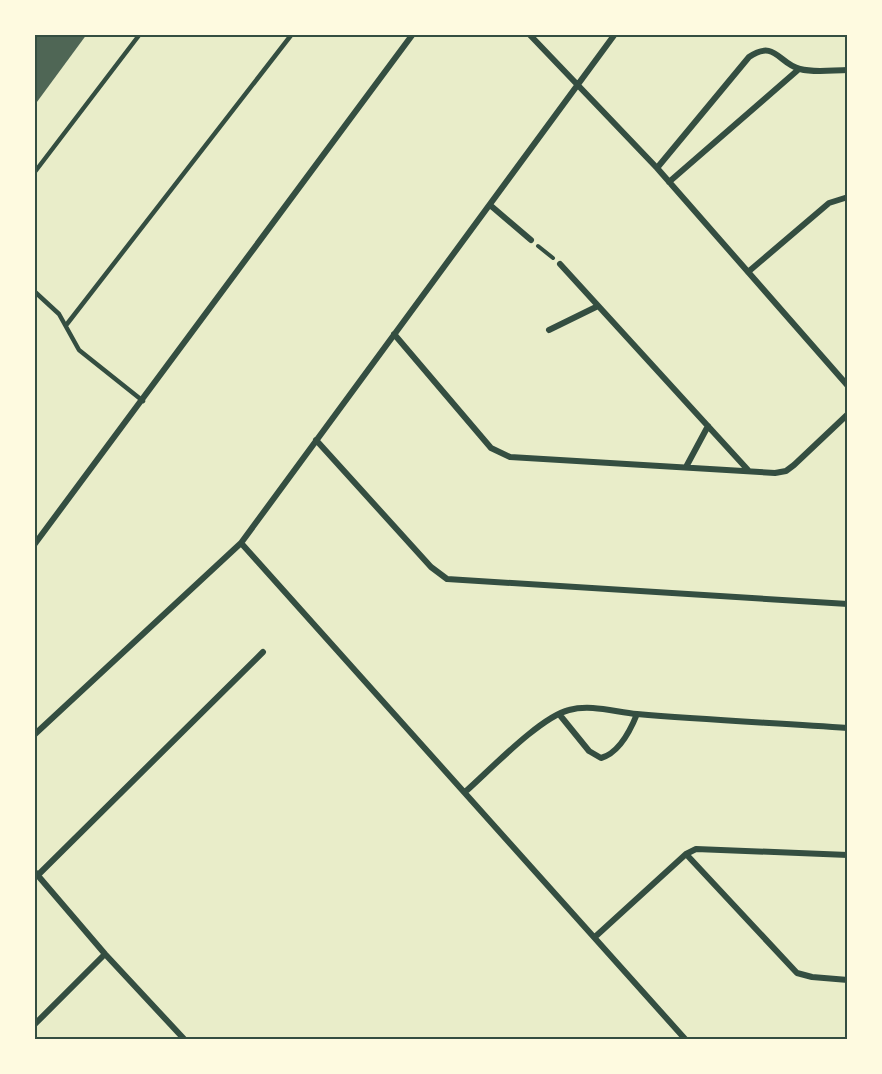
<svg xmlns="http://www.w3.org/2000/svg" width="882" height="1074" font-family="Arial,sans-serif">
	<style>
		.building { fill: #4f6655 }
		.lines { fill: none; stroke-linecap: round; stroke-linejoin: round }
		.path { stroke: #344e41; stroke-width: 4 }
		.service { stroke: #344e41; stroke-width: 4.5 }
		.minor { stroke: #344e41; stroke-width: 6 }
		.neatline { fill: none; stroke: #344e41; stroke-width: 2 }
	</style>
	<rect width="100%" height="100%" fill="#e9edc9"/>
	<path class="building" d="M34 34H87L34 106Z"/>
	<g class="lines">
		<path class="path" d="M538 246 553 258"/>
		<path class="service" d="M34 173 140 34
			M34 291 59 314 79 350 143 401
			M67 324 292 34"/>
		<path class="minor" d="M529 34 657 168 848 386
			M657 168 749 57C775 39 779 64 800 69 814 73 833 70 848 70
			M669 182 799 69
			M490 205 531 240
			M560 264 748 470
			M748 272 829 203 848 197
			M549 330 598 306
			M394 334 491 448 510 457 775 473 786 471 794 465 848 414
			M316 440 431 567 447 579 848 604
			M686 467 708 426
			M241 543 686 1040
			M34 545 413 34
			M559 714 589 751 601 758C619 753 631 729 637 714
			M34 735 241 543 615 34
			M465 792C489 771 540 717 569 710 591 704 615 712 637 714 707 720 777 723 848 728
			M686 854 797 973 812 977 848 980
			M34 871 105 954 185 1040
			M38 875 263 652
			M596 936 686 854 696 849 848 855
			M34 1025 105 954"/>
	</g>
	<rect width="882" height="1074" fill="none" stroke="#fefae0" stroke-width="72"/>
	<rect x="36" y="36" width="810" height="1002" class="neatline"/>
</svg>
